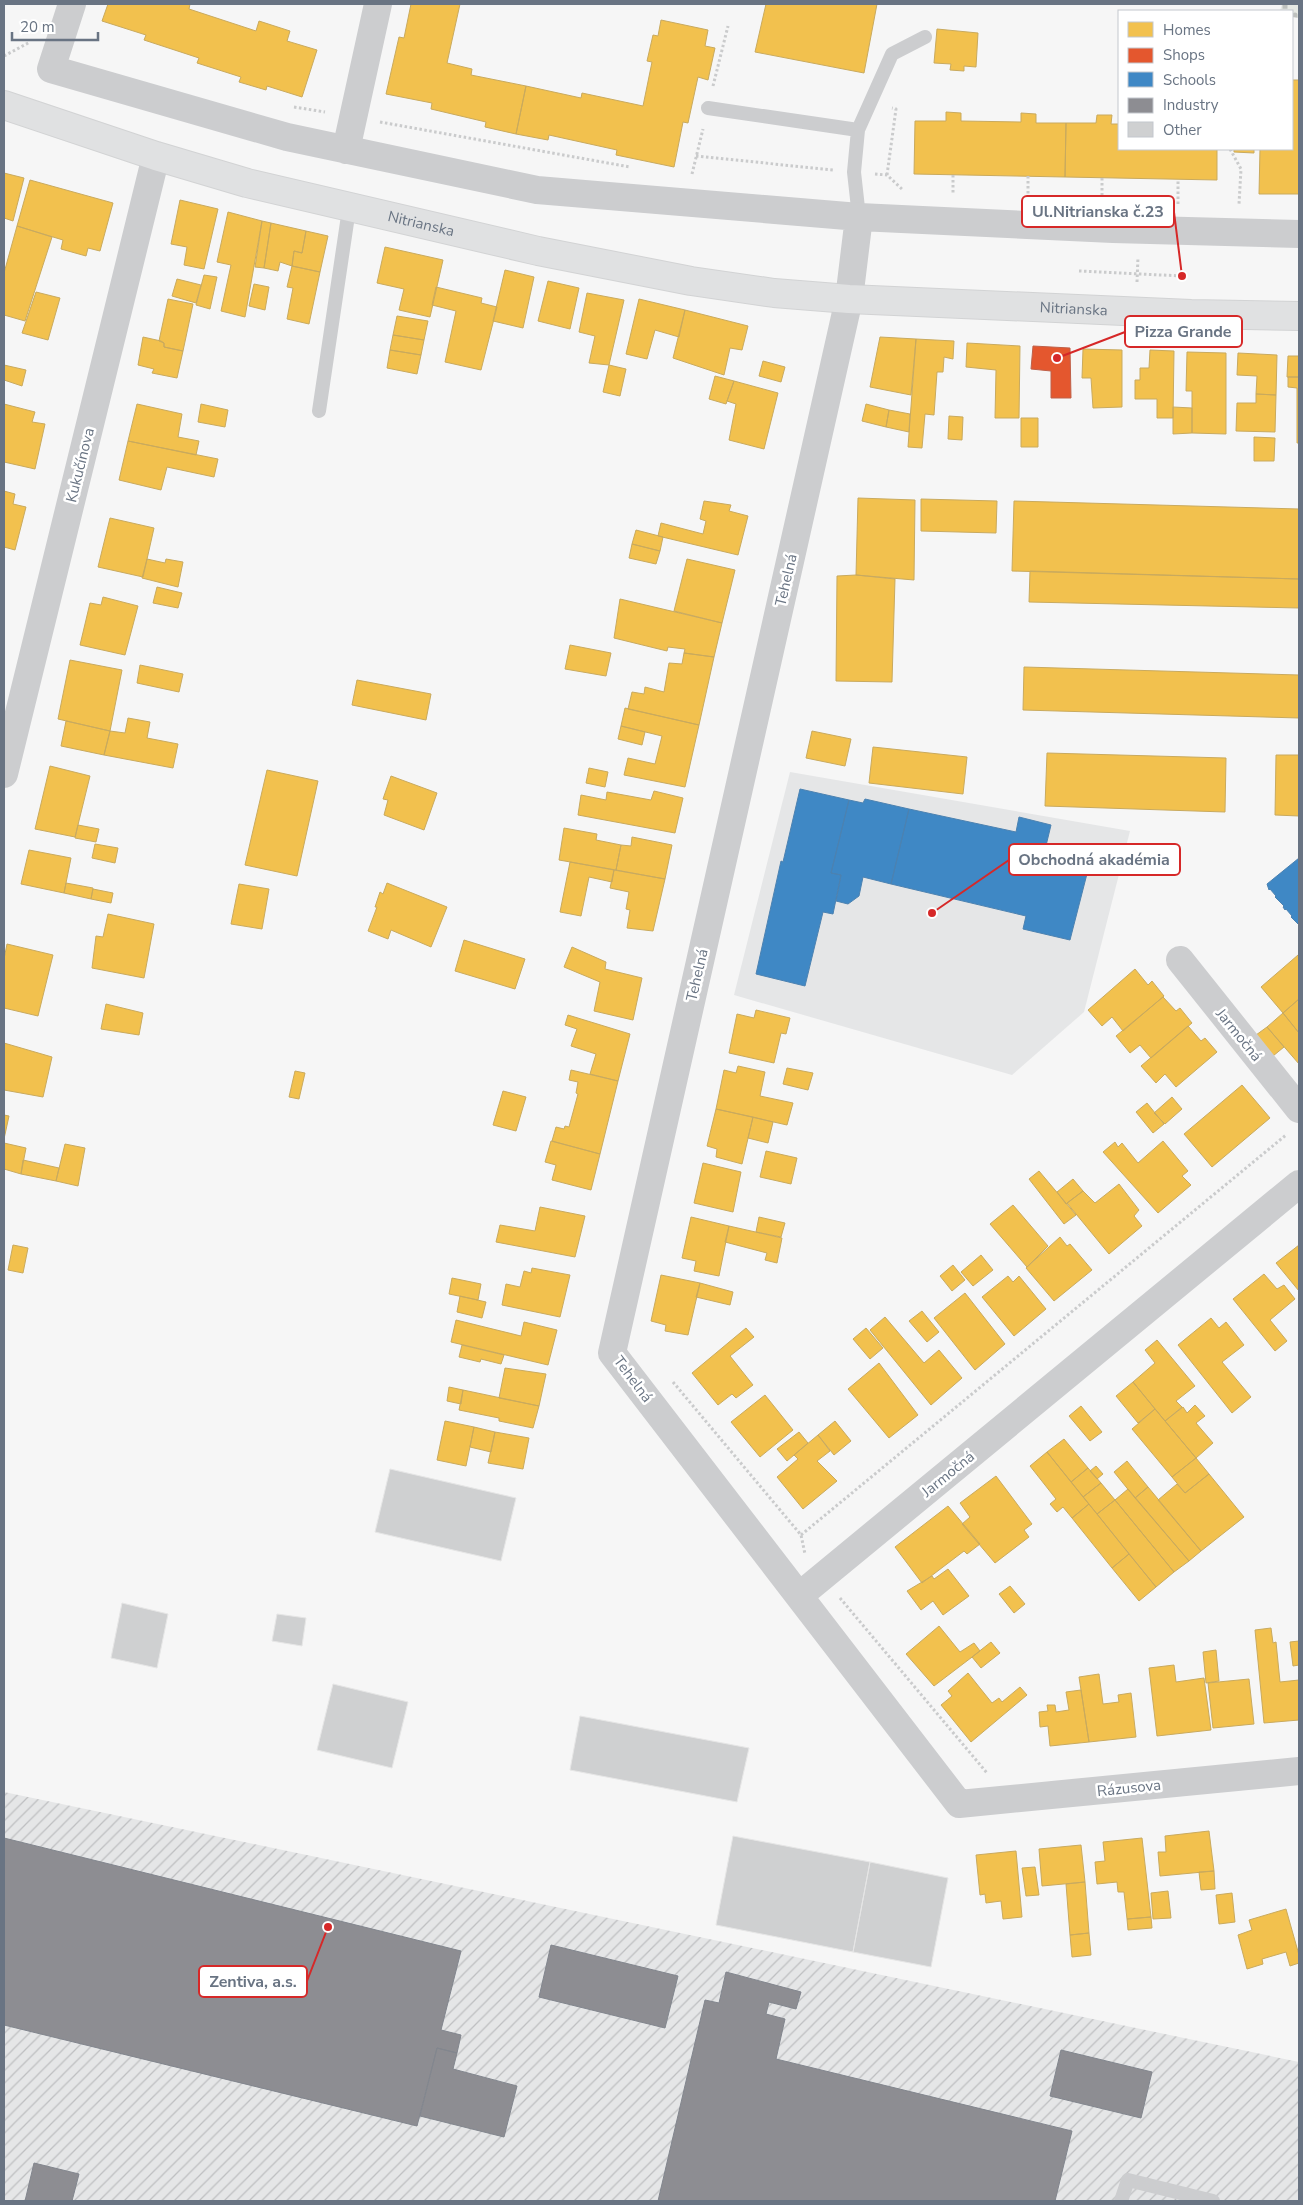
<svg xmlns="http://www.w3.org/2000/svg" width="1303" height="2205" font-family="'Nunito Sans',sans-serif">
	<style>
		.built { fill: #e5e6e7 }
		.industrial { fill: url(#industrial-furrows) }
		.cemetery { fill: url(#cemetery-stones) }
		.homes { fill: #f2c14e; stroke: #c9aa5e }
		.shops { fill: #e4572e; stroke: #bf6048 }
		.schools { fill: #3f88c5; stroke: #4c82b1 }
		.industry { fill: #8d8d92; stroke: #82868e }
		.building { fill: #cfd0d1; stroke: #e6e6e6 }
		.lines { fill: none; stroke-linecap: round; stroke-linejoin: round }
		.secondary-casing { stroke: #d2d3d4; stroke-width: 30 }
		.path { stroke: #cacbcc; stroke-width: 3; stroke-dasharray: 2.5 2.5; stroke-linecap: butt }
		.service { stroke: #cccdcf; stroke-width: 14 }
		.minor { stroke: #cccdcf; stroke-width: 28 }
		.secondary { stroke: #e0e1e2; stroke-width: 28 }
		.labels { text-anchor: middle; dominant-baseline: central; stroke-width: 5; stroke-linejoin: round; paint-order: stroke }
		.street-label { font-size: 15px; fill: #697483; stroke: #fff }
		.leader { fill: none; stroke: #d62828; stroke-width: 2 }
		.callout-dot { fill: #d62828; stroke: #fff; stroke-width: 2 }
		.callout { fill: #fff; stroke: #d62828; stroke-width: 2 }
		.callout-label { font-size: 16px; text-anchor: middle; font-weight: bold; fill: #697483 }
	</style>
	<defs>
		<pattern id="industrial-furrows" width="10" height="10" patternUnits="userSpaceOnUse" patternTransform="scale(1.25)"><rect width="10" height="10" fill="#e5e6e7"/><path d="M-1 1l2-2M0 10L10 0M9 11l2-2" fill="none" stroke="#bebfc1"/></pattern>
		<pattern id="cemetery-stones" width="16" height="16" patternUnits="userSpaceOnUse" patternTransform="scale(1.25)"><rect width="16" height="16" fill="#e6e9e4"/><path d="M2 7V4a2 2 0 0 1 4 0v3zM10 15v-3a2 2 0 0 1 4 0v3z" fill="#bec1be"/></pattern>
	</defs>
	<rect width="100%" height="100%" fill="#f6f6f6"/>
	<path class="built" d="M790 772 1130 831 1084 1012 1012 1075 734 995Z"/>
	<path class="industrial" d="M4 1792 1299 2062V2201H4Z"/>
	<path class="cemetery" d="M1282 4H1299V18L1292 17V11H1280Z"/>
	<path class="homes" d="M108 4H190L189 9 256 31 259 21 290 31 287 41 317 50 302 97 267 86 266 90 239 82 241 77 197 63 199 58 144 40 146 35 102 21Z
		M411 4H460L447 63 472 69 471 75 526 86 516 134 485 127 486 122 431 109 432 103 386 94 399 37 404 38Z
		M766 4H877L864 73 755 52Z
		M661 20 708 30 705 46 715 48 708 80 698 77 688 123 683 122 674 167 616 155 617 150 549 135 548 140 516 134 526 86 581 98 582 93 643 106 652 62 647 61 653 35 658 36Z
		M937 29 978 33 976 67 964 66V71L950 70 951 64 934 63Z
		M1292 80H1299V194H1259L1260 149H1292Z
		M946 112 961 113V121L1021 122V113L1036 114V123H1066L1065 177 914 174 915 121H946Z
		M1097 115H1112L1111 124H1119V149H1217V180L1065 177 1066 123H1096Z
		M1234 149H1254V153L1234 152Z
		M4 173 24 178 13 221 4 218Z
		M30 180 113 203 100 251 88 248 86 256 61 249 63 240 17 226Z
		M180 200 218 209 204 269 184 265 187 247 171 244Z
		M228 212 262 221 245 317 221 311 231 265 217 262Z
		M262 221 271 223 264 268 255 267Z
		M271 223 306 231 302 253 294 251 292 266 280 262 278 271 264 268Z
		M17 226 52 237 25 321 4 315V273Z
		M306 231 328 236 320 272 292 266 294 251 302 253Z
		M385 247 443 260 430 317 399 310 404 289 377 283Z
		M292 266 320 272 309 324 287 319 293 288 287 287Z
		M505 270 534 277 523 328 493 321Z
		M204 275 217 277 210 309 196 305Z
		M177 279 201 285 196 303 172 296Z
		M548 281 579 288 570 329 538 321Z
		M254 284 269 287 265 310 249 306Z
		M436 287 482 298 481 303 497 307 481 370 445 362 456 311 432 305Z
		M36 292 60 298 48 340 22 333Z
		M587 293 624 300 609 365 589 363 595 336 579 332Z
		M168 299 193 304 183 351 164 347V343L159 341Z
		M639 299 685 310 679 337 655 330 647 359 626 354Z
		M685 310 748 326 742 350 730 348 724 375 673 358Z
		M397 316 428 321 424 340 393 335Z
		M393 335 424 340 421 355 390 350Z
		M143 337 161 341 164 343V347L183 351 177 378 152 373 154 369 138 365Z
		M880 337 916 339 911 395 870 387Z
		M916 339 954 341 953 359 944 357 943 372H937L934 415 925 414 922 448 908 447Z
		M967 343 1020 346 1019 418H995L996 370 966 367Z
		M1083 349 1122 350V407L1093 408 1091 378H1082Z
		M390 350 421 355 417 374 387 368Z
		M1150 350 1174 351 1173 418H1157V399H1135V380H1140V368H1149Z
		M1187 352 1226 353V434L1192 433V391H1186Z
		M1238 353 1277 355 1276 395 1256 394 1257 376 1237 375Z
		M1288 356H1299V377H1287Z
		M763 361 785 367 781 382 759 376Z
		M4 365 26 370 22 386 4 380Z
		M609 365 626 369 620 396 603 392Z
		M715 376 734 381 726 404 709 399Z
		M1288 377H1299V443H1297V388L1288 387Z
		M734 381 778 393 764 449 729 440 736 404 727 401Z
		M1256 394 1276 395 1275 432 1236 431 1237 403H1256Z
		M4 404 35 412 32 422 45 424 35 469 4 462Z
		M137 404 182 414 178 437 199 441 196 455 128 441Z
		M201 404 228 410 225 427 198 422Z
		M866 404 889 410 886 427 862 421Z
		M1173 407 1192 408V433L1173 434Z
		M889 410 910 414 909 432 886 427Z
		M949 416 963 417 962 440 948 439Z
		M1021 418H1038V447H1021Z
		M1254 437 1275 438 1274 461H1254Z
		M128 441 218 459 214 477 167 467 161 490 119 480Z
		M4 491 15 494 13 504 26 507 15 550 4 547Z
		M858 498 915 500 914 580 856 575Z
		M921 499 997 501 996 533 921 531Z
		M704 501 731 505 729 511 748 516 738 555 658 536 661 523 703 534 706 521 700 519Z
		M1014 501 1299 509V579L1012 571Z
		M110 518 154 528 143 577 98 567Z
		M636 530 663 537 660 551 632 544Z
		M632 544 660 551 656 564 629 558Z
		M147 559 165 563 166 559 183 562 178 587 142 578Z
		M687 559 735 570 722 623 674 611Z
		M1030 571 1299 579V608L1029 602Z
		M856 575 895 579 892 682 836 681 837 576Z
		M157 587 182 593 178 608 153 603Z
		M103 597 138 606 125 655 80 645 90 603 101 605Z
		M620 599 722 623 714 657 684 653 685 649 668 647 667 651 614 638Z
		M570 645 611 653 606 676 565 669Z
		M684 653 714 657 699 725 628 709 632 692 644 694 645 687 664 692 669 663 682 664Z
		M70 660 122 670 110 731 58 719Z
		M140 665 183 674 179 692 137 683Z
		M1024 667 1299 675V718L1023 710Z
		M357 680 431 694 426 720 352 705Z
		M625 708 699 725 685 787 624 775 628 758 655 764 662 736 621 726Z
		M128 718 150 722 147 738 178 744 173 768 104 755 110 731 125 733Z
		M66 721 110 731 104 755 61 746Z
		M621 726 645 732 642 745 618 739Z
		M812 731 851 739 845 766 806 758Z
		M873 747 967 757 963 794 869 783Z
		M1047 753 1226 758 1225 812 1045 806Z
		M1276 755H1299V816L1275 815Z
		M50 766 90 776 75 837 35 829Z
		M589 768 608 772 605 787 586 783Z
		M267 770 318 781 297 876 245 865Z
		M391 776 437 793 424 830 384 815 388 800 383 799Z
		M654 791 683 798 675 833 578 815 581 795 606 800 607 792 651 800Z
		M78 825 99 829 96 842 75 838Z
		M564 828 597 834 596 840 621 845 616 870 559 860Z
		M632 837 672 845 665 879 616 870 621 845 631 846Z
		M95 844 118 848 115 863 92 858Z
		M29 850 71 858 64 893 21 884Z
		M570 862 614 870 612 882 589 877 581 916 560 912Z
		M614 870 665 879 653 931 627 928 630 910 626 909 629 892 610 888Z
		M66 883 93 888 91 899 64 893Z
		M387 883 447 907 431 947 391 930 388 939 368 931 377 907H375L380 892 383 894Z
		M239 884 269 889 262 929 231 924Z
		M93 889 113 893 111 903 91 899Z
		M108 914 154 924 144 978 92 968 96 936 103 937Z
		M464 940 525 959 515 989 455 971Z
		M7 944 53 955 38 1016 4 1008V959Z
		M572 947 606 962 605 969 642 978 633 1020 594 1011 600 982 564 967Z
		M1298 955 1299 957V999L1283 1013 1261 987Z
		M1135 969 1148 985 1152 981 1164 996 1123 1031 1112 1017 1102 1026 1088 1010Z
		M1163 997 1176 1011 1180 1008 1192 1023 1151 1058 1140 1045 1130 1053 1116 1036Z
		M1299 999V1033L1283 1013Z
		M106 1004 143 1013 139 1035 101 1029Z
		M756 1010 790 1018 786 1034 781 1033 774 1063 729 1053 737 1014 754 1018Z
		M1283 1013 1299 1033V1064L1267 1027Z
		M568 1015 630 1034 618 1081 590 1074 596 1054 571 1046 577 1029 565 1025Z
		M1188 1026 1201 1041 1205 1038 1217 1052 1176 1087 1165 1074 1156 1083 1141 1066Z
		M1267 1027 1284 1047 1273 1056 1256 1035Z
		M4 1043 52 1057 43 1097 4 1090Z
		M738 1066 765 1072 760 1096 793 1103 787 1125 716 1109 724 1070 736 1073Z
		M787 1068 813 1073 808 1090 783 1084Z
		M571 1070 618 1081 600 1154 552 1141 556 1127 564 1129 565 1126 569 1127 578 1094 576 1093 578 1082 569 1080Z
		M295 1071 305 1073 299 1099 289 1097Z
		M1242 1085 1270 1118 1212 1167 1184 1134Z
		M503 1091 526 1097 516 1131 493 1125Z
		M1172 1097 1182 1109 1165 1124 1154 1113Z
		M1147 1103 1164 1124 1153 1133 1136 1112Z
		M716 1109 753 1117 742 1164 716 1157 717 1149 707 1146Z
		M4 1115 9 1116 4 1139Z
		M753 1117 773 1122 768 1143 748 1138Z
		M551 1141 600 1154 591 1190 552 1180 556 1165 545 1162Z
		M1163 1141 1188 1171 1182 1176 1191 1185 1158 1213 1103 1152 1115 1142 1118 1147 1122 1143 1138 1163Z
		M4 1143 26 1148 21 1174 4 1169Z
		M65 1144 85 1148 78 1186 56 1181Z
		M766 1151 797 1158 791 1184 760 1177Z
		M23 1160 59 1168 56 1181 21 1174Z
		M703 1163 741 1172 733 1212 694 1203Z
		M1039 1171 1076 1215 1064 1224 1029 1179Z
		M1073 1179 1083 1191 1066 1204 1057 1192Z
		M1119 1184 1139 1210 1134 1216 1142 1226 1109 1254 1067 1203 1083 1191 1095 1203Z
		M1013 1205 1048 1246 1027 1267 990 1224Z
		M540 1207 585 1216 575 1257 496 1242 500 1225 535 1231Z
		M691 1217 729 1226 719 1276 694 1271 696 1261 682 1258Z
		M759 1217 785 1223 781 1237 756 1232Z
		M729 1226 782 1238 777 1263 765 1260 767 1253 725 1242Z
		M1060 1237 1067 1246 1070 1244 1092 1270 1054 1301 1026 1268Z
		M13 1245 28 1248 23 1273 8 1270Z
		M1299 1245V1291L1276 1263Z
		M981 1255 993 1270 973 1286 961 1272Z
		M953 1265 965 1280 952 1291 940 1276Z
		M532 1268 570 1275 560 1317 502 1305 506 1284 520 1287 524 1271 531 1273Z
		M1264 1274 1277 1289 1284 1285 1295 1299 1270 1320 1287 1341 1275 1351 1233 1299Z
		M661 1275 700 1283 688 1335 665 1331 666 1325 651 1321Z
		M1008 1276 1013 1282 1019 1276 1046 1309 1014 1336 982 1297Z
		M452 1278 481 1284 478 1300 449 1294Z
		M700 1283 733 1292 730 1305 696 1297Z
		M965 1293 1005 1344 975 1370 934 1318Z
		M460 1296 486 1302 482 1318 457 1312Z
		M922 1311 939 1332 927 1342 909 1321Z
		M885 1317 924 1363 939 1350 962 1378 931 1405 870 1330Z
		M1211 1318 1219 1328 1226 1322 1244 1345 1222 1362 1251 1397 1232 1413 1178 1345Z
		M456 1320 521 1336 524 1322 557 1330 548 1365 451 1342Z
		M746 1328 754 1337 730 1356 753 1385 736 1398 732 1394 718 1405 692 1373Z
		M866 1328 883 1348 870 1359 853 1339Z
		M1157 1340 1195 1386 1176 1401 1182 1407 1165 1421 1133 1382 1155 1363 1145 1350Z
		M462 1345 504 1355 501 1364 481 1359 480 1362 459 1357Z
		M879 1363 918 1415 889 1438 848 1389Z
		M505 1368 546 1374 539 1406 499 1398Z
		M1133 1382 1155 1409 1138 1423 1116 1396Z
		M449 1387 463 1390 461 1404 447 1401Z
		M463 1390 539 1406 533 1428 499 1421V1418L459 1410Z
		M765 1395 793 1430 760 1457 731 1422Z
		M1195 1405 1205 1416 1196 1423 1213 1443 1196 1458 1165 1421 1183 1407 1187 1413Z
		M1081 1406 1102 1432 1090 1441 1069 1416Z
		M1155 1409 1196 1458 1172 1477 1132 1429Z
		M445 1421 474 1427 466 1466 437 1460Z
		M835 1421 851 1441 834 1455 818 1435Z
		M474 1427 495 1432 491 1452 470 1447Z
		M495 1432 529 1438 523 1469 488 1463Z
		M799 1432 808 1443 787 1461 777 1449Z
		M818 1435 830 1451 817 1461 837 1481 803 1509 777 1477 798 1459 794 1455Z
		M1064 1439 1088 1468 1071 1482 1047 1452Z
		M1047 1452 1089 1504 1072 1518 1063 1507 1057 1512 1050 1504 1056 1499 1030 1466Z
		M1196 1458 1209 1474 1185 1493 1172 1477Z
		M1127 1461 1148 1487 1135 1498 1114 1472Z
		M1096 1466 1103 1474 1097 1479 1090 1471Z
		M1088 1468 1101 1483 1083 1497 1071 1482Z
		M1209 1474 1244 1517 1201 1551 1158 1500 1177 1484 1185 1493Z
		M996 1476 1032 1524 1024 1530 1029 1537 995 1563 962 1524 970 1517 960 1503Z
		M1101 1483 1115 1500 1097 1514 1083 1497Z
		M1148 1487 1201 1551 1189 1561 1135 1498Z
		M1128 1489 1189 1561 1174 1572 1115 1500Z
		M1115 1500 1174 1572 1156 1587 1097 1514Z
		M1089 1504 1129 1554 1112 1568 1072 1518Z
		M948 1506 980 1544 967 1554 964 1551 922 1583 895 1547Z
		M1129 1554 1156 1587 1139 1601 1112 1568Z
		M948 1569 969 1596 943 1615 933 1601 921 1610 907 1591 932 1576 934 1579Z
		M1010 1586 1025 1604 1014 1613 999 1594Z
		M939 1626 960 1652 974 1643 980 1651 934 1686 906 1654Z
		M1271 1628 1273 1643 1276 1642 1280 1682 1299 1680V1720L1264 1723 1255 1630Z
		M1299 1641V1665L1293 1666 1290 1642Z
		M991 1642 1000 1653 981 1668 972 1657Z
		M1216 1650 1219 1681 1206 1683 1203 1652Z
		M1174 1665 1176 1682 1204 1678 1211 1730 1157 1736 1149 1668Z
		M968 1673 992 1703 999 1698 1002 1702 1020 1687 1027 1695 971 1742 941 1705 952 1696 948 1691Z
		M1099 1674 1103 1704 1119 1702 1118 1695 1131 1693 1136 1737 1089 1742 1079 1677Z
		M1249 1679 1254 1724 1213 1728 1208 1683Z
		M1081 1690 1089 1742 1050 1746 1048 1726 1040 1727 1039 1712 1048 1711 1047 1705H1055L1056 1712 1069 1710 1066 1692Z
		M1209 1831 1214 1871 1160 1876 1158 1852H1166L1165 1836Z
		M1142 1838 1151 1917 1127 1919 1124 1892H1118L1117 1882 1097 1884 1095 1862 1105 1861 1103 1842Z
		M1081 1845 1085 1882 1042 1886 1039 1849Z
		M1016 1851 1022 1917 1003 1919 1001 1901 986 1903 985 1894 980 1895 976 1855Z
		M1035 1867 1039 1895 1026 1896 1022 1868Z
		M1214 1871 1215 1889 1201 1890 1199 1872Z
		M1085 1882 1089 1933 1070 1935 1066 1884Z
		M1168 1891 1171 1918 1153 1919 1151 1893Z
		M1232 1893 1235 1922 1219 1924 1216 1895Z
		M1286 1909 1299 1955V1963L1290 1966 1286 1952 1262 1959 1263 1964 1247 1969 1238 1935 1252 1930 1249 1920Z
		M1151 1917 1152 1928 1128 1930 1127 1919Z
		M1089 1933 1091 1955 1072 1957 1070 1935Z"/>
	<path class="shops" d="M1033 346 1070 348 1071 398H1051V371L1031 369Z"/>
	<path class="schools" d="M800 789 849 800 831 873 841 875 833 914 823 912 805 986 756 974 781 861 783 862Z
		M865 799 909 809 891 884 863 877 859 896 848 904 836 901 841 875 831 873 849 800 863 803Z
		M909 809 1016 832 1019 817 1051 825 1044 854 1089 866 1070 940 1023 929 1026 916 891 884Z
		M1299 858V925L1291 917 1292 916 1286 909 1285 910 1283 907 1284 906 1275 897 1276 896 1270 889 1269 890 1267 884Z"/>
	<path class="industry" d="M4 1838 461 1951 441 2030 461 2035 457 2053 437 2048 417 2126 4 2025Z
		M551 1945 678 1976 665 2028 539 1997Z
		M726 1972 801 1992 796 2009 769 2002 766 2014 785 2019 776 2059 1072 2131 1055 2201H658L705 2000 719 2003Z
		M437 2048 457 2053 453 2069 517 2086 504 2137 420 2116Z
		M1061 2050 1152 2072 1141 2118 1050 2096Z
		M34 2163 79 2174 72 2201H25Z"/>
	<path class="building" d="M390 1469 516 1498 501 1561 375 1532Z
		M122 1603 168 1614 157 1668 111 1658Z
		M277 1614 306 1618 302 1646 272 1641Z
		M333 1684 408 1702 392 1768 317 1750Z
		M580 1716 749 1748 737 1802 570 1770Z
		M733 1836 870 1862 853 1952 716 1925Z
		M870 1862 948 1878 931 1967 853 1952Z"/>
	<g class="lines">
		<g class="secondary-casing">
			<g id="secondary">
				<path id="s1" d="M4 105 156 156 247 183 538 251 691 281 774 293 849 299 1191 314 1299 316"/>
			</g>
		</g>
		<path class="path" d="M4 56 30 42
			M713 86 728 26
			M294 107 325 112
			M380 122 630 167
			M1230 149 1241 169 1239 204
			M696 156 833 170
			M692 174 703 129
			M875 174 887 175 903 190
			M887 175 896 109 892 108
			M953 175V195
			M1028 176V198
			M1102 178V200
			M1178 204V179
			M1079 271 1182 276
			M1137 282 1138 257
			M673 1382 801 1535 805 1554
			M801 1535 1286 1135
			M840 1598 987 1773"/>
		<path class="service" d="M708 108 858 130 854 172 859 217
			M858 130 892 54 925 37
			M319 411 349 209
			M1121 2201 1128 2180 1213 2201"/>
		<path class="minor" d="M72 4 51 69 287 137 537 190 859 217 1113 229 1299 234
			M346 150 378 4
			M859 217 849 299 612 1353 959 1804 1299 1771
			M4 774 156 156
			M1180 960 1299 1109
			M799 1596 1299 1184"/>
		<use href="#secondary" class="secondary"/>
	</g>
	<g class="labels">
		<g class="street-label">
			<text stroke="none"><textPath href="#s1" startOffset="434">Nitrianska</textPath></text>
			<text stroke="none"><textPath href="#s1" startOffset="1094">Nitrianska</textPath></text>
			<text transform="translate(80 465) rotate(-76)">Kukučínova</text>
			<text transform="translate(786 580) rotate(-77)">Tehelná</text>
			<text transform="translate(697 975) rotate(-77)">Tehelná</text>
			<text transform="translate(1239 1035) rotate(51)">Jarmočná</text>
			<text transform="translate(633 1379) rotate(53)">Tehelná</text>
			<text transform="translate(948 1474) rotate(-39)">Jarmočná</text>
			<text transform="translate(1129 1788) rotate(-6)">Rázusova</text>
		</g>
	</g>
	<path class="leader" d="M1182 276L1174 212M1057 358L1125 332M932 913L1009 860M328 1927L307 1981"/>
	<g class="callout-dot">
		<circle cx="1182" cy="276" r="5"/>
		<circle cx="1057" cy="358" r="5"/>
		<circle cx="932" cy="913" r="5"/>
		<circle cx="328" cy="1927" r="5"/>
	</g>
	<g class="callout">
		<rect x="1022" y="196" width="152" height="31" rx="5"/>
		<rect x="1125" y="316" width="117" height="31" rx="5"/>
		<rect x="1009" y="844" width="171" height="31" rx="5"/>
		<rect x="199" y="1966" width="108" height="31" rx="5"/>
	</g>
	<g class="callout-label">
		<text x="1098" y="217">Ul.Nitrianska č.23</text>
		<text x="1183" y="337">Pizza Grande</text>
		<text x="1094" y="865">Obchodná akadémia</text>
		<text x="253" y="1987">Zentiva, a.s.</text>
	</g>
	<rect width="1303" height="2205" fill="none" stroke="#697483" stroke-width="10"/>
	<rect x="1118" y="10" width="175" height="140" fill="#ffffff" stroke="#c3c7cd"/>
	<rect x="1128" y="22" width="25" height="15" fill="#f2c14e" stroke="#c3c7cd"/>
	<text x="1163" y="35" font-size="15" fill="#697483">Homes</text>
	<rect x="1128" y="48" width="25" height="15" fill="#e4572e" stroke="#c3c7cd"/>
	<text x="1163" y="60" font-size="15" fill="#697483">Shops</text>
	<rect x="1128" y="72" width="25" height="15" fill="#3f88c5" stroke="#c3c7cd"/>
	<text x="1163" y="85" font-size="15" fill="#697483">Schools</text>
	<rect x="1128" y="98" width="25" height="15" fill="#8d8d92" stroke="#c3c7cd"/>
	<text x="1163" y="110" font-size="15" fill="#697483">Industry</text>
	<rect x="1128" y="122" width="25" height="15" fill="#cfd0d1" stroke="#c3c7cd"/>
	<text x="1163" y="135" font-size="15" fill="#697483">Other</text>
	<path d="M12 32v8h86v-8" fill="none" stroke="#697483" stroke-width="2.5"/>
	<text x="20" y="32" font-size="15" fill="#697483" stroke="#ffffff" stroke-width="4" paint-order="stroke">20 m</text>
</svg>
